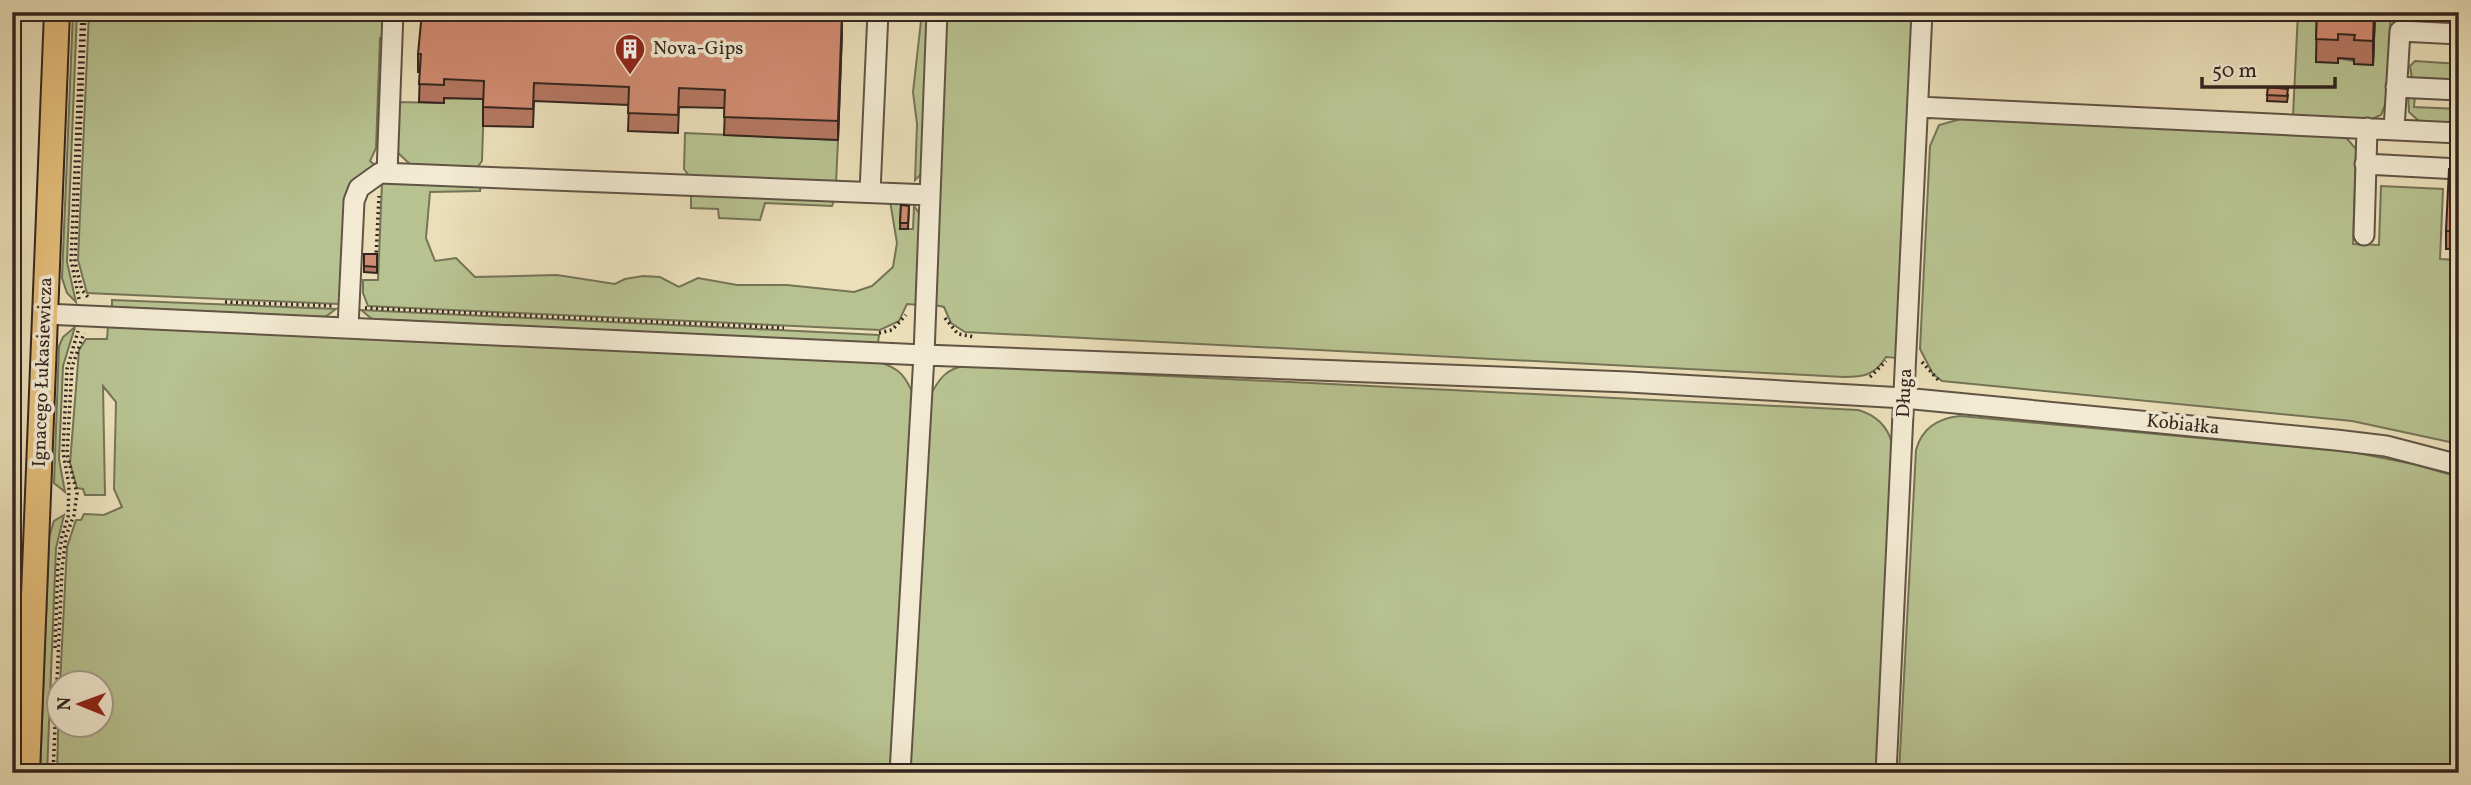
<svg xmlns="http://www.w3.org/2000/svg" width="2471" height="785" font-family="Vollkorn,serif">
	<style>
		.green { fill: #b7c290; stroke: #757457; stroke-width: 2 }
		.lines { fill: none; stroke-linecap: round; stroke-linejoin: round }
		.minor-casing { stroke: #615445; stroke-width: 23 }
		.major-casing { stroke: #33251e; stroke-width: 28 }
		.path { stroke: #33251e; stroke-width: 3.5; stroke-dasharray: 2 3.5; stroke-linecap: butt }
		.minor { stroke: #f2ead2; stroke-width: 19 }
		.major { stroke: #e6c07c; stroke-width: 24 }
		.wall { fill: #b57862; stroke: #33251e; stroke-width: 2 }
		.shaded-wall { fill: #936250; stroke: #33251e; stroke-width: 2 }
		.building { fill: #d28c72; stroke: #33251e; stroke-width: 2 }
		.labels { text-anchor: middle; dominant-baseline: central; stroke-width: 7; stroke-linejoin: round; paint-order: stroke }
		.poi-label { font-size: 19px; fill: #33251e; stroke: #f2ead2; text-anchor: start }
		.street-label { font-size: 19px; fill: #33251e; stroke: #f2ead2 }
	</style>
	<rect width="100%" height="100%" fill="#ebdfb9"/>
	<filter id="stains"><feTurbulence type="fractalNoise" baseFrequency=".00286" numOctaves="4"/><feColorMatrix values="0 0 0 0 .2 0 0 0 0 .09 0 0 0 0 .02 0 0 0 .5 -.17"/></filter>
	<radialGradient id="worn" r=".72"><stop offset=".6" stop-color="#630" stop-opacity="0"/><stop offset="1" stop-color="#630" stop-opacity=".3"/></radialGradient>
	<path class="green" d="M73 12H77L67 262 76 302 67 293 62 278Z
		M89 12H386L385 37 380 38 376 148 370 161 375 165 357 180 339 304 87 293 78 260Z
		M922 12H930L922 173 915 180 917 124 913 92Z
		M945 12H1914L1897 358 1886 357C1875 375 1864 377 1844 377L965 332 951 323 944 307 934 305Z
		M2298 12H2319L2338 63V58L2373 65 2375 12H2391L2386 103 2381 115 2369 120 2293 116Z
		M2415 61 2459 64V84L2412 80 2410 66Z
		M2408 95H2415L2414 107 2459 109V125L2421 123 2409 112Z
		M444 98 484 99 482 161 476 169 413 167 396 151 395 102 443 103Z
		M1961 114 2344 135 2356 149 2353 244 2379 245 2381 186 2443 189 2440 259 2459 260V444L2352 421 1942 381 1933 374 1920 349 1930 146 1939 125 1961 119Z
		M685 133 838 140 836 184 690 177 684 169Z
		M382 182 481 183 480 191 430 192 426 238 435 261 456 258 475 277 557 275 615 284 625 279 643 276 660 277 679 287 698 278 737 285H787L854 292 872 286 893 267 897 243 890 201 901 200V229H913L914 206 922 217 919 305 907 304 899 321 880 330 368 306 363 293V280H378Z
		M691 193 835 198 832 206 765 203 760 220 719 218 718 209 691 208Z
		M112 300 336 309 325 317 112 307Z
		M361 310 879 335 878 343 372 319Z
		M108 326 879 362C900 368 907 378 914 397L893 773H57L59 695 60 726H102V684L60 683 67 547 76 520H81L84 514 104 515 122 507 114 489 116 402 103 386 105 495H85L83 489 77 488 70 463 79 350 86 339H107Z
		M75 327 63 366 59 459 65 492 54 483 59 346 63 337Z
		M965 366 1858 410C1876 415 1887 425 1892 443L1877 773H908L931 394C939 379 947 368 965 366Z
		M1960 416 2352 452 2413 464 2459 477V773H1899L1916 450C1922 428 1938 418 1960 416Z
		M64 515 56 548 47 773H40L49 537 54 521Z"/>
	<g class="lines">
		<g class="minor-casing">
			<path id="minor" d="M2396 87 2459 90
				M1918 107 2459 133
				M2394 129 2400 31 2459 34
				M2365 164 2459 169
				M387 173 393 12
				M870 192 878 12
				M2364 235 2367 128
				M45 314 924 355 1628 382 1904 398 2336 440 2386 446 2459 465
				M348 327 354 201 359 188 380 173 930 195
				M900 773 924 355 937 12
				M1886 773 1922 12"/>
		</g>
		<g class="major-casing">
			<path id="major" d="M27 773 57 12"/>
		</g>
		<path class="path" d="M85 12 75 262 82 290 88 297
			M376 258 379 196
			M79 299 71 260 82 12
			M225 302 333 306
			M365 308 784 328
			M945 318 958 334 975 337
			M879 333 892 330 906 315
			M1922 362 1940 382
			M1870 377 1886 361
			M55 648 58 564 62 536 68 517 69 485 63 452 67 369 78 331
			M53 773 62 569 66 536 74 515 77 493 67 454 72 367 84 333"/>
		<use href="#minor" class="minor"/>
		<use href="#major" class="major"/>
	</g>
	<path class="wall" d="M2317 12H2375L2373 65 2354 64V59L2338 58V63L2316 62Z
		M842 31 838 140 724 135 725 108 679 107 678 133 628 131 629 105 534 101 533 127 483 126V99L444 98V103L419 102 420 72H418V54Z
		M2268 87 2288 95 2287 102 2267 101Z
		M2459 169V249H2446V231Z
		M901 205 909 206 908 229H900Z
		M364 254H377V273L364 272Z"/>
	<path class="shaded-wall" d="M842 12V31L838 140V121Z
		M2374 12H2375L2373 65V41Z"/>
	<path class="building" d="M422 12H842L838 121 724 117 725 90 679 88 678 115 628 113 629 87 534 83 533 109 483 107 484 81 444 79V85L419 84 421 54H418Z
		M2317 12H2374L2373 41 2354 40 2355 35 2338 34V40L2316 39Z
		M2268 87 2288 89 2287 96 2267 95Z
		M2449 169H2459V231H2446Z
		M901 205 909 206 908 223H900Z
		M364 254H377V267L364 266Z"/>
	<defs>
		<g id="building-pin" transform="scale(1.575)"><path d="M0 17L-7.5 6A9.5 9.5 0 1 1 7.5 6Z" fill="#8f2418" stroke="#f2ead2"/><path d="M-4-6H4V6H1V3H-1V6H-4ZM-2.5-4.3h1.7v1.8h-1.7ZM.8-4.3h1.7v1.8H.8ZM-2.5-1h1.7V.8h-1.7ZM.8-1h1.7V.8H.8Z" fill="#fff"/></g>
	</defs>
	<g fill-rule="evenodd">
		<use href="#building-pin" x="630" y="49"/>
	</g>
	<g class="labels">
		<g class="poi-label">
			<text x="653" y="49">Nova-Gips</text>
		</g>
		<g class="street-label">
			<text transform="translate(43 372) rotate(-88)">Ignacego Łukasiewicza</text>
			<text transform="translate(1905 393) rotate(-87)">Długa</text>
			<text transform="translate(2183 425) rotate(6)">Kobiałka</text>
		</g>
	</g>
	<rect width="2471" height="785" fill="none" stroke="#ebdfb9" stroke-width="42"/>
	<rect x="14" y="14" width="2443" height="757" fill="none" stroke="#33251e" stroke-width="3.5"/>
	<rect x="21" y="21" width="2429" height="743" fill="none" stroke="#33251e" stroke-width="2"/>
	<g transform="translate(80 704) rotate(271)"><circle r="33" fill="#f2ead2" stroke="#a69b8a" stroke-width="2"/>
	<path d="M0-5L12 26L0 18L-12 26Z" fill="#8f2418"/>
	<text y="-10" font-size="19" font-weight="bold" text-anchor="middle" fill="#33251e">N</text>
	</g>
	<path d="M2202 77v10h133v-10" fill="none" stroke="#33251e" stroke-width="3.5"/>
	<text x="2212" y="77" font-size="21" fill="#33251e" stroke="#f2ead2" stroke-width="5" paint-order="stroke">50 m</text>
	<rect width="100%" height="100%" filter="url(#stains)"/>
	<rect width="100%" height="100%" fill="url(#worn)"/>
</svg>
